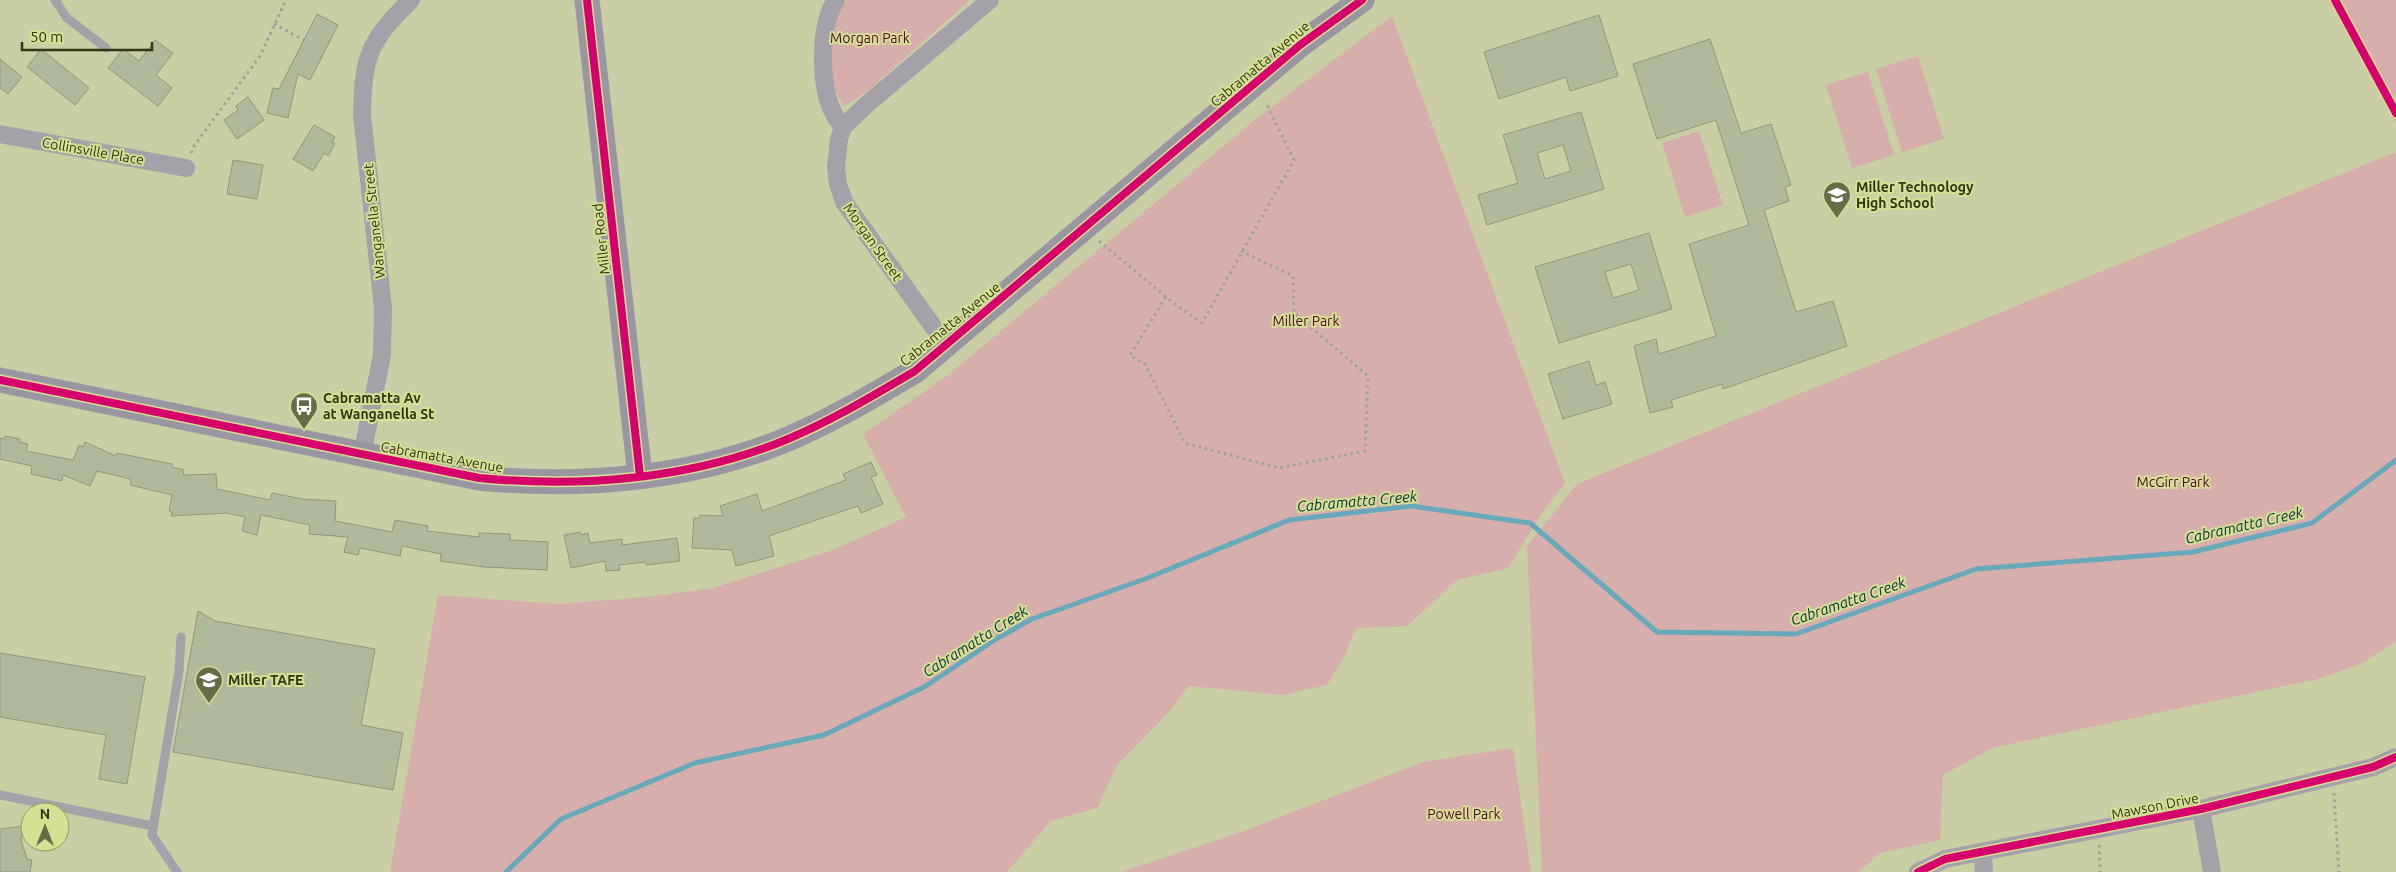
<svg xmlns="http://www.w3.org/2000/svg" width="2396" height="872" font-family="Ubuntu,sans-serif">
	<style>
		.green { fill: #d6afac }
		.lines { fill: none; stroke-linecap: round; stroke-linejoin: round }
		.stream { stroke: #68a8bb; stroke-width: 5 }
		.building { fill: #b0ba9a; stroke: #8f987a; fill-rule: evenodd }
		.path { stroke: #a0a09b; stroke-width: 3; stroke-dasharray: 2.5 4; stroke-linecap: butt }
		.lane { stroke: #a4a1a9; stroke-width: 9 }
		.street { stroke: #a4a1a9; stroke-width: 18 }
		.secondary { stroke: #9996a1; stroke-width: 25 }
		.cycleway-casing { stroke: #d6e093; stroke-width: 11 }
		.cycleway { stroke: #d6006c; stroke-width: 8 }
		.labels { text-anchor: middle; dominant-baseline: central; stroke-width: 4; stroke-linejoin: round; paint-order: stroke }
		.park-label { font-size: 14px; fill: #50062e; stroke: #d6e093 }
		.street-label { font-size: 14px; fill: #323516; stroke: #d6e093 }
		.poi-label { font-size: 14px; font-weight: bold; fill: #323516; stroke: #d6e093; text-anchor: start }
		.water-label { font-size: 15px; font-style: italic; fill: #062f42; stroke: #d6e093 }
	</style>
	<rect width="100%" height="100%" fill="#c9cea4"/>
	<path class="green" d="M847 0H970L869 90 844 106C830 88 826 49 831 27 833 17 841 8 847 0Z
		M2330 0H2396V123Z
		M1392 16 1565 483 1542 513 1508 568 1457 580 1407 626 1356 628 1344 657 1327 685 1283 695 1189 686 1170 711 1117 765 1097 808 1051 821 1007 872H390L438 595 558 604 648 597 713 588 833 550 906 517 863 434 947 376 1262 114Z
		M1918 56 1944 139 1902 152 1876 69Z
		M1868 72 1894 155 1852 168 1826 85Z
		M1699 131 1723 205 1685 217 1662 143Z
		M2396 152V641L2361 664 2318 679 1992 748 1943 775 1940 840 1880 853 1858 872H1542L1527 546 1577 484Z
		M1513 748 1531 872H1121L1241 832 1423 762Z"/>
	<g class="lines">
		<path class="stream" d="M506 872 561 819 695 763 824 735 926 686 996 639 1032 619 1145 579 1289 520 1411 506 1530 523 1657 632 1796 634 1976 569 2193 552 2312 523 2396 460"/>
	</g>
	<path class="building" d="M317 14 338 25 310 80 298 74 288 118 267 113 273 88 279 89Z
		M1599 15 1618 76 1570 91 1566 77 1499 99 1484 52Z
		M1710 39 1741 133 1771 124 1791 185 1785 187 1789 201 1764 210 1796 312 1833 301 1847 346 1723 389 1722 384 1671 400 1673 407 1650 413 1634 346 1656 339 1659 354 1716 336 1689 244 1749 225 1716 120 1657 139 1633 64Z
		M155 40 173 53 156 75 172 88 158 106 108 68 123 49 139 61Z
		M41 49 89 88 75 105 27 67Z
		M0 59 22 77 8 94 0 88Z
		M248 97 264 120 237 139 224 120 238 110 236 106Z
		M1581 112 1604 189 1487 225 1478 195 1518 183 1503 135ZM1563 145 1571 171 1545 179 1537 153Z
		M314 125 335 137 332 142 335 144 328 156 324 153 313 171 293 159Z
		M233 160 263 165 257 199 227 194Z
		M1649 233 1672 309 1559 343 1535 267ZM1631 264 1639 290 1613 298 1605 272Z
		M1589 361 1596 385 1605 382 1612 404 1563 419 1548 374Z
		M5 436 20 439 19 442 28 444 26 451 73 460 79 445 83 447 85 442 116 456 117 453 172 464V467L184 470 183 475 216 474 217 489 270 500 272 493 302 499 336 501 335 521 392 532 395 520 428 526 427 531 479 537V533L510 534V540L548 542 547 570 484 567 440 561 441 554 402 546 400 556 360 548 358 555 344 552 348 537 309 534 310 525 261 515 257 535 242 531 245 517 227 513 171 516 172 512 169 511 172 495 130 485 131 479 97 471 90 486 63 475 62 481 31 474 32 466 0 459V438L5 439Z
		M871 462 877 475 871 477 883 504 861 513 858 506 769 536 774 556 736 566 732 550 692 548 694 518H700V515L723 516 720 506 757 494 762 511 846 480 843 474Z
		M580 532 581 535 588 533 590 543 622 539V545L677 538 680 561 646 565 645 562 619 565 620 570 606 571 605 561 571 568 564 535Z
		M198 611 215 621 375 649 361 725 403 733 393 790 173 752Z
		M0 653 145 677 127 784 99 779 106 735 0 717Z
		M24 826 21 840 27 859 32 860 30 872H0V829Z"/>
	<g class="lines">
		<path class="path" d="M274 24 304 40
			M191 153 194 146 260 56 286 0
			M1099 241 1166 297 1202 323 1294 160 1266 103
			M1166 297 1130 355 1145 364 1185 443 1279 468 1365 451 1368 376 1294 313 1293 276 1241 251
			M2334 793 2339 872
			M2099 845 2100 872"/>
		<path class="lane" d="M55 0 67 18 106 48
			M0 795 153 826
			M177 872 152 835 179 671 181 637"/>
		<path class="street" d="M836 0C819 25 819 88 834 114 836 119 840 123 843 127
			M0 134 186 168
			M947 346 844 202 838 184 836 168 839 139 843 127 865 106 990 0
			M362 455 382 355 383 308 362 115C363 56 369 41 411 0
			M2201 809 2212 872
			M1983 853 1984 872
			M1918 872 1945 859 2201 809 2373 767 2396 757"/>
		<path class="secondary" d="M587 0 640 476
			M0 380 479 478C582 488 692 479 788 439 833 420 874 395 915 371L1300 45 1362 0"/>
		<g class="cycleway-casing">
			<path id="cycleway" d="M587 0 640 476
				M2335 0 2396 113
				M0 380 479 478C582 488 692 479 788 439 833 420 874 395 915 371L1300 45 1362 0
				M1918 872 1945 859 2201 809 2373 767 2396 757"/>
		</g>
		<use href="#cycleway" class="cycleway"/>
	</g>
	<defs>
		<g id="school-pin" transform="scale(1.4375)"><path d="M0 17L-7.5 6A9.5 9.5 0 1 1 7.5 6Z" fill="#676b48" stroke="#d6e093"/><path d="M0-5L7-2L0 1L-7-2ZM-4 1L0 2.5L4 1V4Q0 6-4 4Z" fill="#fff"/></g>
		<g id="bus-pin" transform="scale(1.4375)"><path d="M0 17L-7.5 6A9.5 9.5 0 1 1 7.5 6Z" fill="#676b48" stroke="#d6e093"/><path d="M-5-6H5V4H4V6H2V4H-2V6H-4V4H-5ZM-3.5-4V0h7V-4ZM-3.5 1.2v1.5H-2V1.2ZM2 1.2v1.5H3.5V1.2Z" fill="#fff"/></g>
		<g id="university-pin" transform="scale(1.4375)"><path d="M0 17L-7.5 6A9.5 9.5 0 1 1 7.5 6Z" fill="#676b48" stroke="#d6e093"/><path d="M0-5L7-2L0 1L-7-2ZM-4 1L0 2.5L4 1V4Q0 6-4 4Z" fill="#fff"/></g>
	</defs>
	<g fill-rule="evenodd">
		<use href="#school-pin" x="1837" y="195"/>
		<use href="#bus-pin" x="304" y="406"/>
		<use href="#university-pin" x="209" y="680"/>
	</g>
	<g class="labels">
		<g class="park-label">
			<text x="870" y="38">Morgan Park</text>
			<text x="1306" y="321">Miller Park</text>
			<text x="2173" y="482">McGirr Park</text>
			<text x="1464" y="814">Powell Park</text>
		</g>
		<g class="street-label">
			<text transform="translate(1260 64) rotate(-40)">Cabramatta Avenue</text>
			<text transform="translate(93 151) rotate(10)">Collinsville Place</text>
			<text transform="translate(374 221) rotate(-96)">Wanganella Street</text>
			<text transform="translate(601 239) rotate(-96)">Miller Road</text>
			<text transform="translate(873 242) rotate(55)">Morgan Street</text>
			<text transform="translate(950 324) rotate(-39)">Cabramatta Avenue</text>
			<text transform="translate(442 457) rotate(10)">Cabramatta Avenue</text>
			<text transform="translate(2155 806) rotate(-11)">Mawson Drive</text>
		</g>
		<g class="poi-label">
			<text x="1856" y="187">Miller Technology<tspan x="1856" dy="16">High School</tspan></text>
			<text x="323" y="398">Cabramatta Av<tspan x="323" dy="16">at Wanganella St</tspan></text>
			<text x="228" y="680">Miller TAFE</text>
		</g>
		<g class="water-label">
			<text transform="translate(1357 501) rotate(-5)">Cabramatta Creek</text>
			<text transform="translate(2244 525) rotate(-13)">Cabramatta Creek</text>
			<text transform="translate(1848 601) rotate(-19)">Cabramatta Creek</text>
			<text transform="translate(975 641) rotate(-32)">Cabramatta Creek</text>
		</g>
	</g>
	<g transform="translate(45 827)"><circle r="24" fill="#d6e093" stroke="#949c61"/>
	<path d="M0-4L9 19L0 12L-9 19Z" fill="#676b48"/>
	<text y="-8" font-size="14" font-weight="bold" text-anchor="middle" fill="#323516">N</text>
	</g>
	<path d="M22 42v8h130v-8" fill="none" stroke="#323516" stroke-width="2.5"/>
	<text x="30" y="42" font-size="15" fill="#323516" stroke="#d6e093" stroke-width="4" paint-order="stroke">50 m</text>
</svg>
